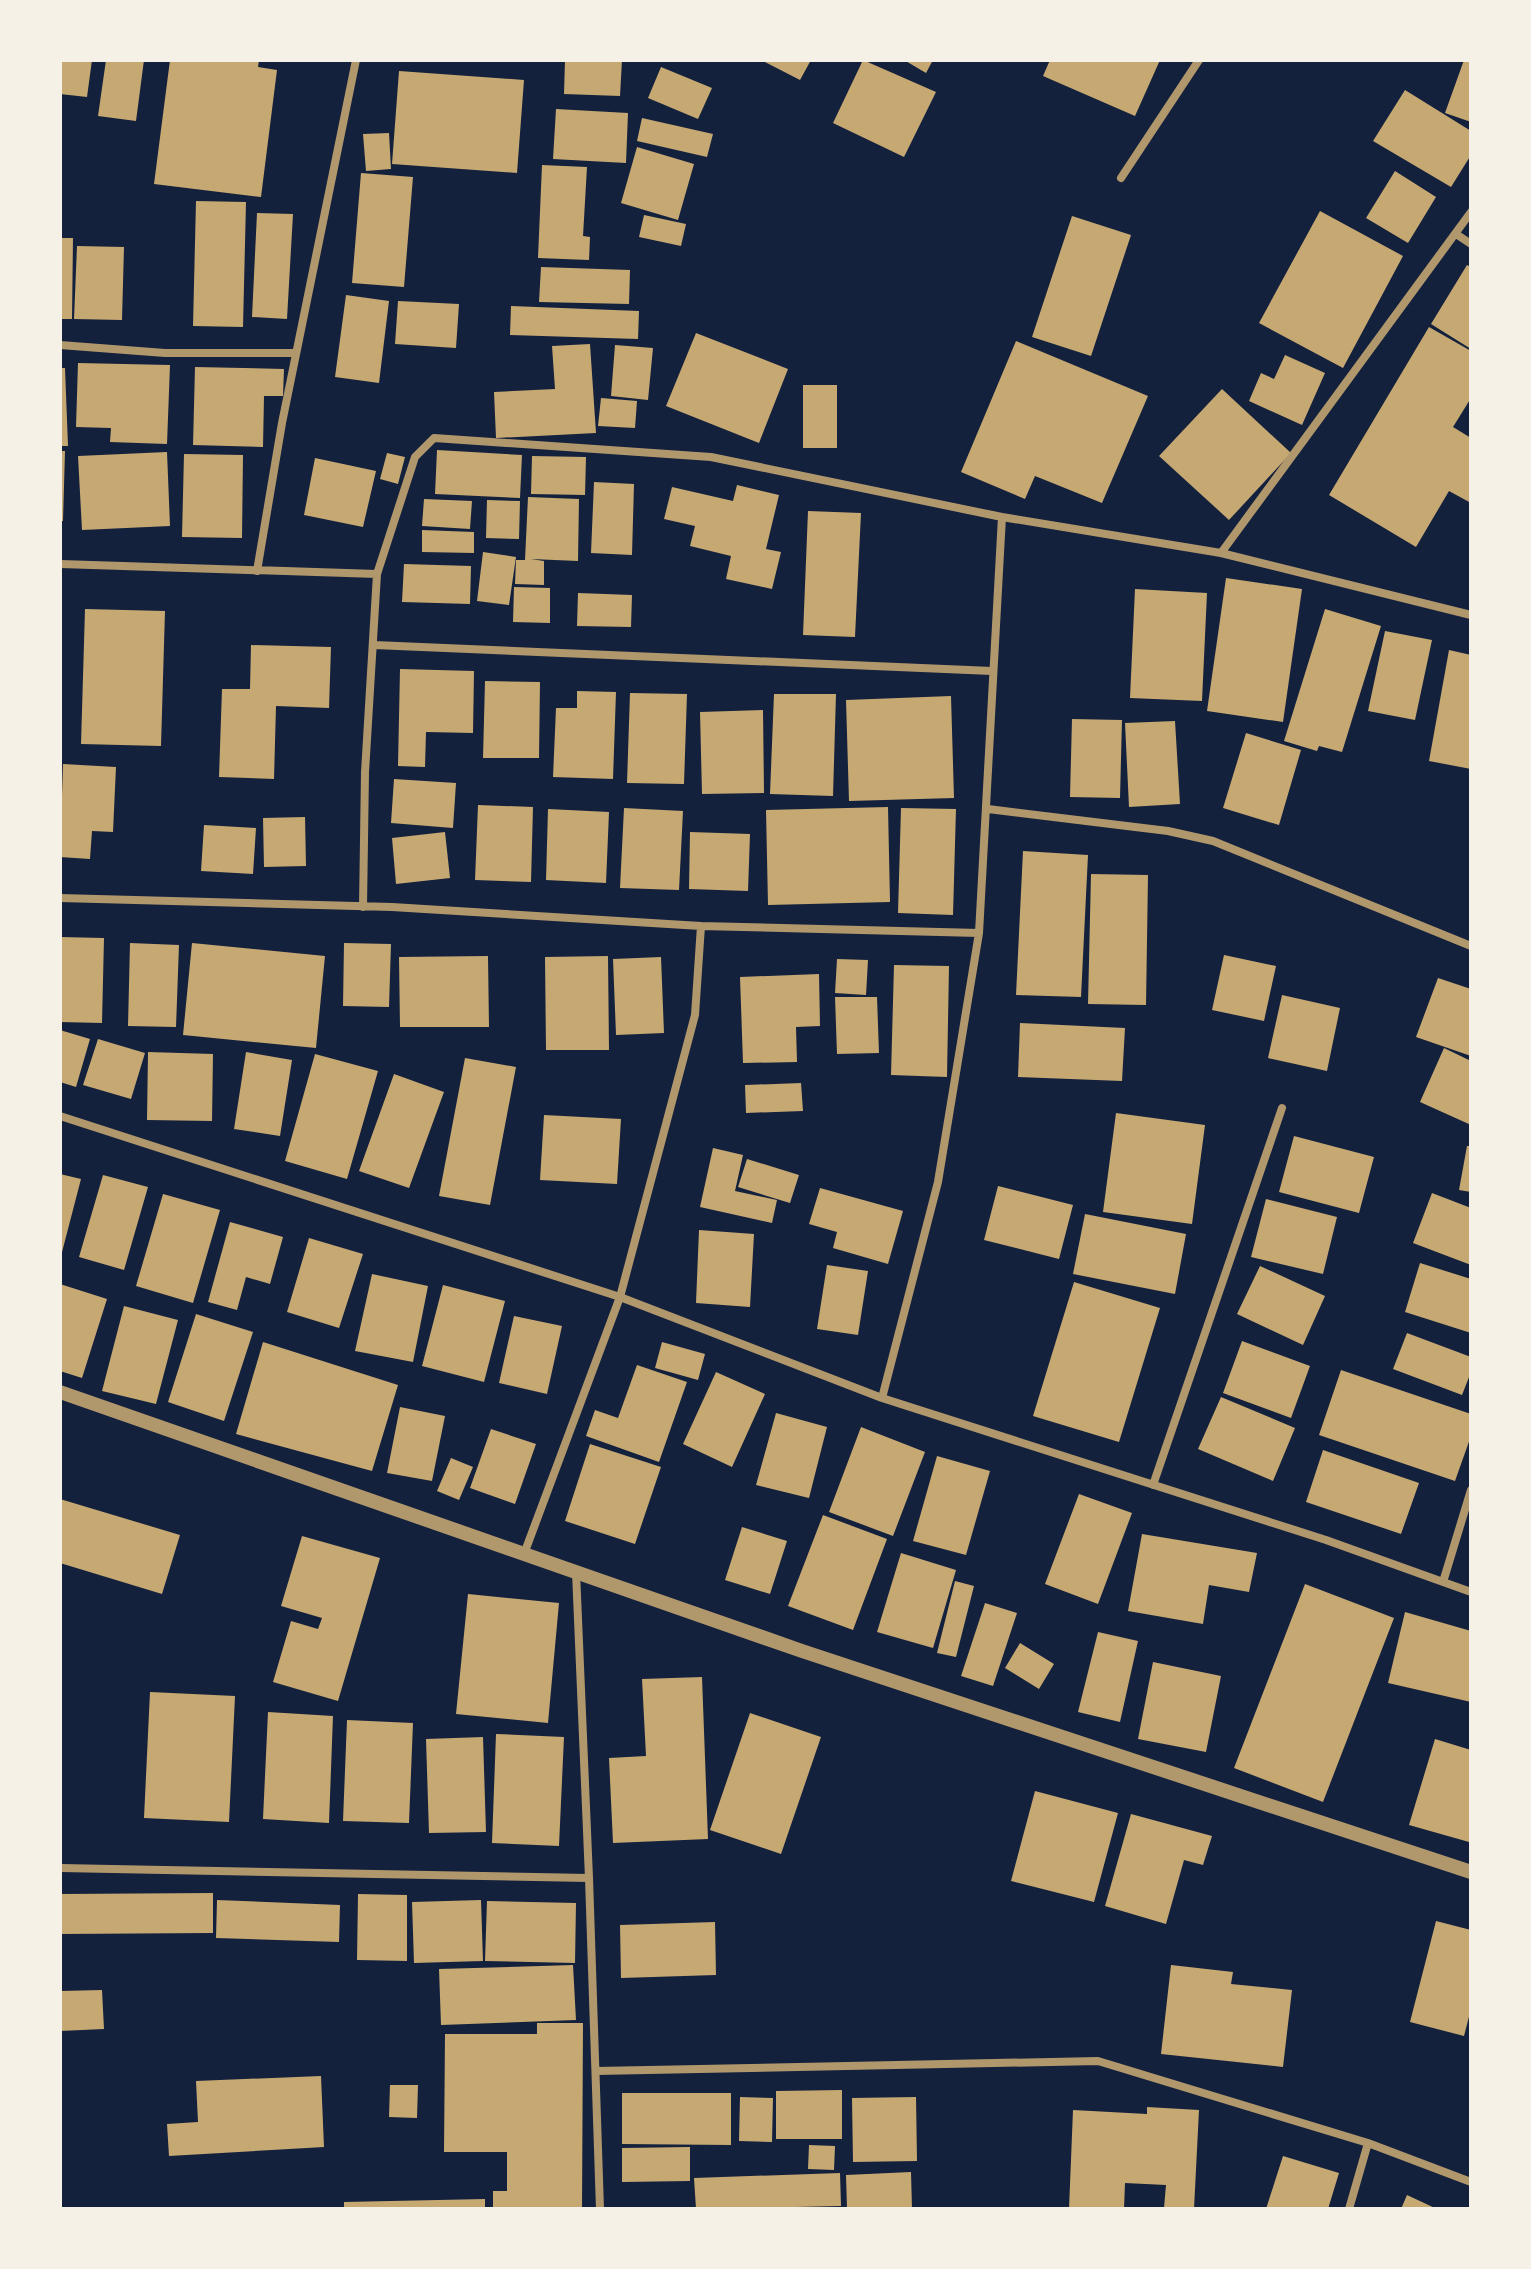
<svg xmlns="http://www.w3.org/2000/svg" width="1531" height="2269" font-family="Overpass,sans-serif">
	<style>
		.building { fill: #c6a872 }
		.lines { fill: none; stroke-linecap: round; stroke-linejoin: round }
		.minor { stroke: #b1986c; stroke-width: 8 }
		.tertiary { stroke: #b1986c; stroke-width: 14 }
	</style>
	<rect width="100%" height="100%" fill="#14213d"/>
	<path class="building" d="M60 60H92L87 97 60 94Z
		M106 60H144L136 121 98 116Z
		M170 60H259L258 67 277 70 261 197 154 184Z
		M565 60H622L620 96 564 94Z
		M761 60H811L800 80Z
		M863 60 936 92 904 157 833 123Z
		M904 60H933L926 73Z
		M1050 60H1160L1135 116 1043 76Z
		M1464 60H1471V122L1445 113Z
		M661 67 712 88 698 119 648 98Z
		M399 71 524 80 517 173 392 164Z
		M1405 90 1471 131V155L1451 187 1373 141Z
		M556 109 628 113 626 163 553 159Z
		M642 118 713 134 707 157 637 141Z
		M389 133 391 169 366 171 363 134Z
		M637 147 694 164 678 220 621 203Z
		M542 165 587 167 583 236 590 237 589 260 538 258Z
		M1395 171 1436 197 1408 243 1366 218Z
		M361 173 413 177 404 287 352 283Z
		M196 201 246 202 243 327 193 326Z
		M1320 211 1403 256 1343 368 1259 323Z
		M257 213 293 214 287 319 252 317Z
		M644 215 686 224 681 246 639 237Z
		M1072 216 1131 235 1091 356 1032 337Z
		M60 238H73L72 319H60Z
		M77 246 124 247 122 320 74 319Z
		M1467 265 1471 267V349L1431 324Z
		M541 267 630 270 629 304 539 302Z
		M346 295 389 301 379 383 335 377Z
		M398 301 459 304 456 348 395 344Z
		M511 306 639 311 638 339 510 335Z
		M1429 327 1471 351V398L1453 427 1471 438V503L1449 491 1416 547 1329 495Z
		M696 333 788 369 759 443 666 406Z
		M1016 341 1148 396 1102 503 1035 476 1025 499 961 472Z
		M590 344 596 433 496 438 494 392 555 389 552 346Z
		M615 345 653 348 648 400 611 396Z
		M1285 355 1325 373 1302 425 1249 401 1261 373 1274 379Z
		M78 363 170 365 167 444 110 442 111 428 76 427Z
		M195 367 284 369 283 396H264L263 447 193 445Z
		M60 368H65L68 446H60Z
		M803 385H837V448H803Z
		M1222 389 1291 453 1229 520 1159 456Z
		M601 398 637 401 635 428 598 426Z
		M437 450 522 455 520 498 435 494Z
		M60 451H65L63 521H60Z
		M167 452 170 526 82 530 78 456Z
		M387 453 405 457 398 484 380 479Z
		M184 454 243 455 242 538 182 537Z
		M532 456 586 457 585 495 531 494Z
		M315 458 376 471 363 527 304 515Z
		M594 482 634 484 632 555 591 553Z
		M737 485 779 495 766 549 781 552 772 589 726 579 731 556 690 546 695 526 664 519 672 487 733 501Z
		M528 497 579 499 578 561 531 559 544 561V585L515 584 516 560H525Z
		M424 499 472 501 470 529 422 526Z
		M487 500 520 501 519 539 486 538Z
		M808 511 861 513 855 637 803 635Z
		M422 530 474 532V553L422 552Z
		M483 552 516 557 509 605 477 601Z
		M404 564 471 566 470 604 402 602Z
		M1226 578 1302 589 1283 722 1207 711Z
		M514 587 550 588V623L513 622Z
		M1135 589 1207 593 1202 701 1130 698Z
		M578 593 632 595 631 627 577 626Z
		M85 609 165 611 161 746 81 744Z
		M1325 609 1381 626 1342 752 1319 746 1317 751 1284 741Z
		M1385 631 1432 640 1415 720 1368 711Z
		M251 645 331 647 329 708 276 706 274 779 219 777 222 689H250Z
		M1449 650 1471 655V769L1429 761Z
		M400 669 474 671 473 733 426 732 425 767 398 766Z
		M485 681 540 682 539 758H483Z
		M577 691 616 692 613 779 553 777 556 708H577Z
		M630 693 687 694 684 784 627 783Z
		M774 694H836L833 796 770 794Z
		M951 696 954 798 849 801 846 700Z
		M763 710 764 793 702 794 700 712Z
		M1072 719 1122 720 1120 798 1070 797Z
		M1175 721 1180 804 1129 807 1125 723Z
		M1246 733 1301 750 1279 825 1223 808Z
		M63 764 116 767 113 832 92 831 90 859 60 857Z
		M394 779 456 783 453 828 391 823Z
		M478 805 533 807 531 882 475 880Z
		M888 807 890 902 768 905 766 810Z
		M624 808 683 811 679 890 620 888Z
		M901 808 956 809 953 915 898 913Z
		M548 809 609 812 606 883 546 880Z
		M305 817 306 866 264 867 263 818Z
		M204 825 256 828 253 874 201 871Z
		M445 832 450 878 396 884 392 838Z
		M690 832 750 834 748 891 689 889Z
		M1023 851 1088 855 1081 997 1016 995Z
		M1091 874 1148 875 1146 1005 1088 1004Z
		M60 937 104 938 102 1023 60 1022Z
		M130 943 179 945 176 1027 128 1026Z
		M192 943 325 956 316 1048 183 1035Z
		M344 943 391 944 389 1007 343 1006Z
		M1224 955 1276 966 1264 1021 1212 1010Z
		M488 956 489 1027H400L399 957Z
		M608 956 609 1050H546L545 957Z
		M661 957 664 1033 616 1035 613 959Z
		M837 959 868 960 866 995 835 993Z
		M894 965 949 966 947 1077 891 1075Z
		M819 974 820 1026 796 1027 797 1062 743 1063 740 977Z
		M1438 978 1471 989V1056L1416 1037Z
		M1282 995 1340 1008 1327 1071 1268 1058Z
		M835 997H877L879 1053 837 1054Z
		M1020 1023 1125 1028 1122 1081 1018 1077Z
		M60 1030 90 1039 76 1087 60 1082Z
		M98 1039 145 1053 131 1099 83 1085Z
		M1444 1048 1471 1061V1125L1420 1102Z
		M148 1052 213 1054 212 1121 147 1120Z
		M246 1052 292 1060 280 1136 234 1129Z
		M315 1054 378 1071 347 1179 285 1161Z
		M465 1058 516 1067 490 1205 439 1196Z
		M394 1074 444 1092 409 1188 359 1171Z
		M801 1083 803 1111 746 1113 745 1085Z
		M1116 1113 1205 1125 1192 1224 1103 1212Z
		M544 1115 621 1119 617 1184 540 1180Z
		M1294 1136 1374 1157 1359 1213 1279 1192Z
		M1467 1146H1471V1192L1459 1190Z
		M713 1148 743 1155 735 1191 777 1200 772 1223 700 1207Z
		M747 1159 799 1175 790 1203 738 1187Z
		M60 1174 81 1179 61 1256H60Z
		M103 1175 148 1187 124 1270 79 1257Z
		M998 1186 1073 1205 1059 1259 984 1240Z
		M820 1188 903 1211 888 1264 833 1248 837 1232 809 1224Z
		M1432 1193 1471 1208V1265L1413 1243Z
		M163 1194 220 1210 193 1303 136 1286Z
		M1266 1199 1337 1217 1323 1274 1251 1257Z
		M1085 1214 1186 1234 1175 1294 1073 1274Z
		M230 1222 283 1237 270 1284 246 1277 237 1310 208 1302Z
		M699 1230 754 1234 750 1307 696 1303Z
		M309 1238 363 1254 339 1328 287 1312Z
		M1420 1263 1471 1279V1333L1405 1312Z
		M827 1265 868 1271 858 1335 817 1329Z
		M1260 1266 1325 1296 1303 1345 1237 1314Z
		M372 1274 428 1286 413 1362 355 1351Z
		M1074 1282 1160 1308 1119 1442 1033 1416Z
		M60 1284 107 1299 82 1378 60 1371Z
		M443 1285 505 1301 484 1382 422 1366Z
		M124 1306 178 1320 156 1404 102 1391Z
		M196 1314 253 1332 224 1421 168 1402Z
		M514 1316 562 1326 547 1394 499 1383Z
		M1407 1333 1471 1357V1372L1462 1395 1393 1369Z
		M1242 1341 1310 1366 1291 1418 1223 1393Z
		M263 1342 398 1385 372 1471 236 1434Z
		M662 1342 705 1354 698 1380 655 1368Z
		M637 1365 687 1382 659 1462 586 1436 595 1410 618 1418Z
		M1341 1370 1471 1414V1436L1455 1481 1319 1435Z
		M716 1372 765 1394 732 1467 683 1444Z
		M1221 1397 1295 1428 1273 1481 1198 1449Z
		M400 1407 445 1416 432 1481 387 1473Z
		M776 1413 827 1427 809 1498 756 1485Z
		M861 1427 925 1452 893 1536 829 1512Z
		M491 1429 536 1444 515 1504 470 1488Z
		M590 1444 661 1467 635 1544 565 1521Z
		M1323 1450 1419 1483 1401 1534 1306 1502Z
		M937 1456 990 1471 966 1555 913 1541Z
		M451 1458 473 1467 459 1500 437 1491Z
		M1079 1494 1132 1513 1098 1604 1045 1584Z
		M60 1499 180 1535 162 1594 60 1563Z
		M823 1515 887 1539 853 1630 788 1606Z
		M742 1527 787 1541 770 1594 725 1580Z
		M1142 1534 1257 1553 1249 1592 1209 1585 1203 1624 1128 1611Z
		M302 1536 380 1558 338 1701 273 1682 291 1621 318 1629 322 1618 281 1606Z
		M901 1553 956 1570 933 1648 877 1632Z
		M955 1581 974 1586 956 1657 937 1653Z
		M1305 1584 1394 1618 1323 1802 1234 1768Z
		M468 1594 559 1603 548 1723 456 1714Z
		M985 1603 1017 1613 993 1686 961 1676Z
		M1405 1612 1471 1631V1702L1388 1683Z
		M1098 1632 1138 1641 1120 1722 1078 1712Z
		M1020 1643 1054 1664 1039 1689 1005 1668Z
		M1153 1662 1221 1676 1206 1752 1138 1739Z
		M702 1677 708 1839 613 1843 609 1758 646 1756 642 1679Z
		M150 1692 235 1696 229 1822 144 1818Z
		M268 1712 333 1716 329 1823 263 1819Z
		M750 1713 821 1737 781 1854 710 1830Z
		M347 1720 413 1723 409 1823 343 1821Z
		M496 1734 564 1737 559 1846 492 1843Z
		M483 1737 486 1832 429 1833 426 1739Z
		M1435 1739 1471 1750 1469 1842 1409 1825Z
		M1035 1791 1118 1813 1094 1902 1011 1881Z
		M1131 1814 1212 1836 1203 1865 1184 1860 1166 1924 1105 1906Z
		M213 1893V1933L60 1934V1894Z
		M358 1894 407 1895V1961L357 1960Z
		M217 1900 340 1905 339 1942 216 1938Z
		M481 1900 483 1961 414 1963 412 1902Z
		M487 1901 576 1903 575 1963 485 1961Z
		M1436 1921 1471 1930V2009L1464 2036 1410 2022Z
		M715 1922 716 1975 621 1978 620 1925Z
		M573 1965 576 2020 441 2025 439 1969Z
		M1171 1965 1233 1972 1231 1984 1292 1990 1283 2067 1161 2054Z
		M102 1990 104 2029 60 2031V1991Z
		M537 2023H583L582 2209H493V2191H507V2152H444L445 2034H537Z
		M321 2076 324 2147 169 2156 167 2124 198 2122 196 2081Z
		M390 2085H418L417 2118 389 2117Z
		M842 2090V2139H776V2091Z
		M622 2093H731V2145L622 2144Z
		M740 2097 773 2098 772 2142 739 2141Z
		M916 2097 917 2161 853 2162 852 2098Z
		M1147 2107 1199 2110 1194 2209 1164 2208 1166 2185 1125 2183 1124 2209H1069L1073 2110 1147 2114Z
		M809 2145 835 2146 834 2170 808 2169Z
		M690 2147V2181L622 2182V2148Z
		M1283 2156 1339 2173 1328 2209H1266Z
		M911 2172 912 2209H847L846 2175Z
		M840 2173 841 2206 696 2209 694 2178Z
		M1407 2195 1437 2209H1401Z
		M485 2199V2209H344V2202Z"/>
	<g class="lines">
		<path class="minor" d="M1121 178 1199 60
			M1456 234 1471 244
			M60 345 165 353H296
			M1221 553 1471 212
			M60 564 377 574
			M257 571 282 423 356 60
			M374 645 992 671
			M988 809 1168 831 1213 841 1471 946
			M60 898 392 907 701 926 979 933
			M363 907 365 772 377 574 415 457 434 438 711 457 1002 517 1221 553 1471 615
			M60 1116 620 1297 882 1398 1326 1540 1471 1592
			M882 1398 938 1182 979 933 1002 517
			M1153 1485 1282 1108
			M524 1554 620 1297 695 1015 701 926
			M1443 1582 1471 1490
			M60 1868 589 1878 576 1572
			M589 1878 600 2209
			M596 2071 1098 2061 1368 2143 1471 2182
			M1349 2209 1368 2143"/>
		<path class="tertiary" d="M60 1392 802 1651 1471 1872"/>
	</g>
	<rect width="1531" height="2269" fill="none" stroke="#f6f1e7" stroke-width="124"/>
</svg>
